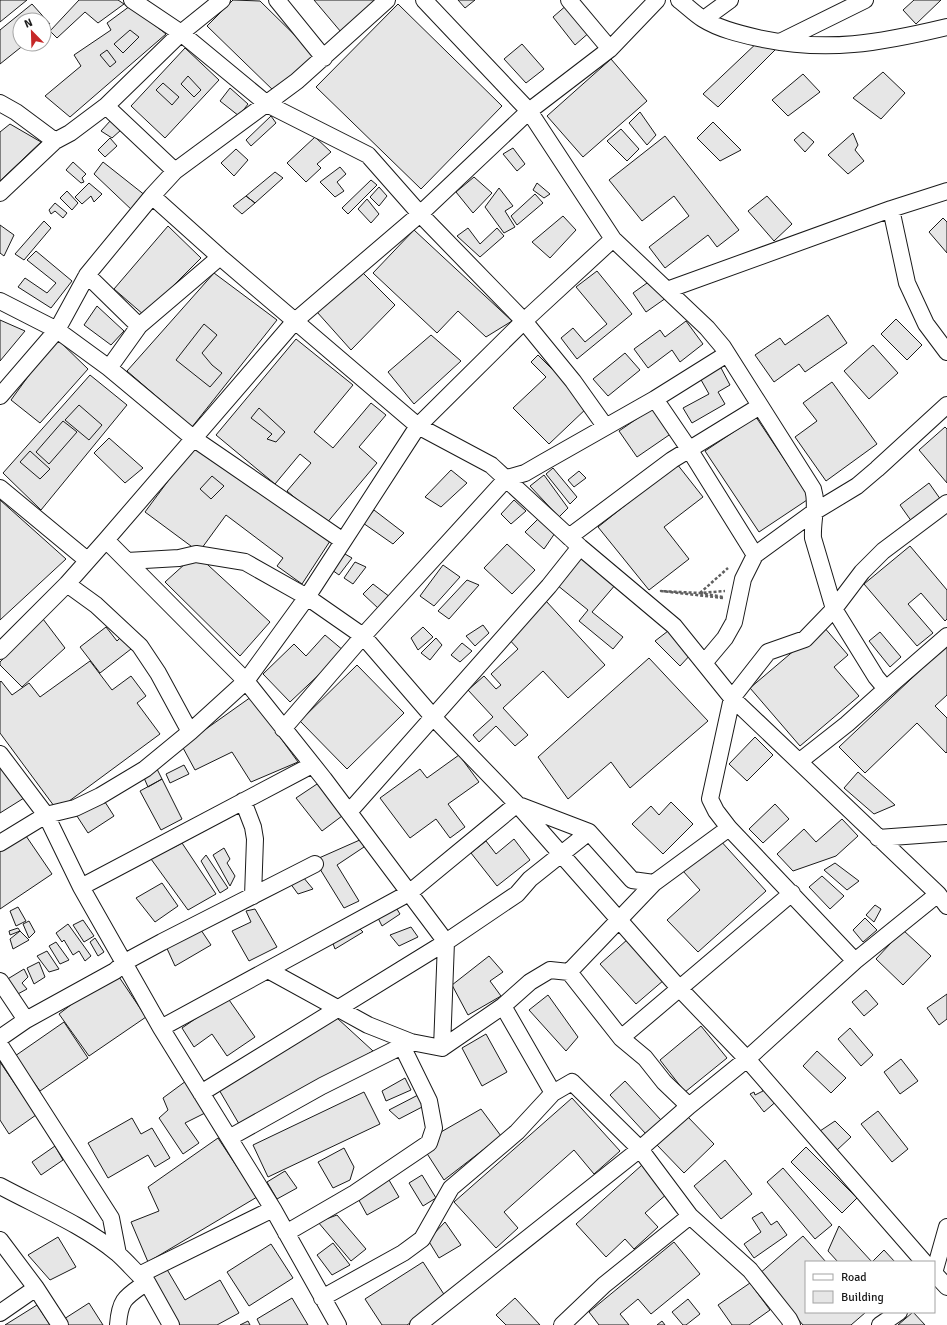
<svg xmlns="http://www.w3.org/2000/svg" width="947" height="1325" font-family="Signika,sans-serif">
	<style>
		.building { fill: #e6e6e6; stroke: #1a1a1a }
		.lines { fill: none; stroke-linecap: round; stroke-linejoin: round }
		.street-casing { stroke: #1a1a1a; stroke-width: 18 }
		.path { stroke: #5f5f5f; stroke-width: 2.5; stroke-dasharray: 3 2; stroke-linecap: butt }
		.street { stroke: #fff; stroke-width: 16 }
	</style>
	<rect width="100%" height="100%" fill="#fff"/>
	<path class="building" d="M0 0H27L0 22Z
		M79 0H118L124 4 98 23 85 12 57 38 50 31Z
		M233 0 260 1 316 56 277 94 207 26Z
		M314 0H379L341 32Z
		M458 0H475L465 8Z
		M914 0H941L916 24 903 10Z
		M32 4 50 24 44 29V20H20V44H25L0 64V30Z
		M398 4 502 106 421 189 316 87Z
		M568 4 591 31 575 45 553 17Z
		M130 6 166 34 70 117 45 96 81 66 74 55 111 30 107 23Z
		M130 30 139 37 123 53 114 44Z
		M761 39 776 49 718 107 703 94Z
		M522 44 544 69 526 83 504 59Z
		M185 48 219 80 165 138 131 106Z
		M107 50 116 62 110 67 100 55Z
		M611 59 647 101 583 157 547 116Z
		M883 72 905 93 881 119 853 98Z
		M803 74 820 92 788 116 772 100Z
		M188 76 201 90 194 97 181 84Z
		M163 83 179 97 172 105 156 90Z
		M230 88 248 104 239 116 220 101Z
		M640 112 656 135 647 145 629 123Z
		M271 116 276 123 251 146 246 140Z
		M111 120 121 130 112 138 101 131Z
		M713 122 741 150 720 161 697 138Z
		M10 124 41 142 0 181V132Z
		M621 129 639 149 627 161 607 141Z
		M803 132 814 142 805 152 794 140Z
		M853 133 858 145 855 150 864 161 848 174 828 155Z
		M665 136 739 230 717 247 708 235 665 268 649 247 689 216 674 196 642 221 609 180Z
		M315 137 331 152 317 164 321 168 306 182 287 163Z
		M110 138 117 146 105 157 98 150Z
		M513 148 525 164 517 171 503 154Z
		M236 149 248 160 234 176 221 163Z
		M73 162 86 174 82 178 84 182 81 183 66 170Z
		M103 162 146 196 134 212 94 174Z
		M340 167 346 174 337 182 344 191 335 197 320 182Z
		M275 172 283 178 255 203 246 196Z
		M474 177 492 193 473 213 456 192Z
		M371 180 377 185 348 214 342 208Z
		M89 183 102 194 94 202 91 196 82 204 75 197Z
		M537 183 550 194 544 198 533 190Z
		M379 187 387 196 379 206 370 197Z
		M499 188 513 206 505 211 515 227 504 233 485 207Z
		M67 191 78 203 72 210 60 198Z
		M535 194 543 203 517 225 511 216Z
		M246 196 255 203 242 214 233 206Z
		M767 196 792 224 774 241 748 211Z
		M367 199 379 214 371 223 358 209Z
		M55 203 67 213 63 218 55 211 51 214 49 210Z
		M563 216 576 230 550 258 532 242Z
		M943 218 947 222V253L929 232Z
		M44 221 51 228 24 260 15 254Z
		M0 225 14 235 4 256 0 253Z
		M168 226 201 258 144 315 114 289Z
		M468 228 480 244 497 228 504 236 480 257 457 236Z
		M414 230 512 321 486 337 458 311 437 333 373 273Z
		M36 251 72 281 51 308 18 287 25 278 47 293 56 283 27 260Z
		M358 268 395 305 351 350 317 312Z
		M597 271 632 314 577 359 561 338 573 328 585 342 607 324 576 287Z
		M214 273 277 320 192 427 127 371Z
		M647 283 666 298 646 312 633 293Z
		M97 306 124 331 111 345 84 325Z
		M828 315 847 343 805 372 799 364 774 382 755 355 780 338 785 345Z
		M896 319 922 345 907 360 881 334Z
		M0 320 25 331 0 361Z
		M686 321 703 344 680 362 672 350 648 368 634 349 660 330 665 337Z
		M204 324 217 335 202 353 212 365 222 373 210 387 176 360Z
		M431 335 461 361 414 404 388 372Z
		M56 338 88 369 40 423 11 400Z
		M296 339 353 385 314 432 333 448 371 403 386 415 359 447 377 463 326 524 287 491 311 463 300 454 275 484 216 435Z
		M873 345 898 373 869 399 844 371Z
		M625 353 640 370 608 396 593 379Z
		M538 355 589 406 549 444 513 408 546 377 531 362Z
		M720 366 730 385 718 392 725 404 692 423 683 408 709 394 700 378Z
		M90 375 127 405 41 510 3 473Z
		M832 382 877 444 826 481 795 437 817 421 803 403Z
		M79 405 102 425 89 440 65 420Z
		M654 407 672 433 637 457 619 431Z
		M259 408 285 432 276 442 267 439 272 434 251 418Z
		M756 417 810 498 759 532 705 451Z
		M63 421 77 432 49 464 36 452Z
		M945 427 947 429V483L919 450Z
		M109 438 143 468 125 483 94 453Z
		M194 446 332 538 302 584 277 566 283 558 226 515 199 552 145 512Z
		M30 451 50 469 40 479 20 462Z
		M677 464 703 497 664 527 689 559 649 590 598 527Z
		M553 468 577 497 570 504 546 474Z
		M451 470 467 483 441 507 425 497Z
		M579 471 586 478 574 487 568 480Z
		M544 475 568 508 559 517 530 486Z
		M212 476 224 486 211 499 200 489Z
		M929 483 941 500 912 522 900 505Z
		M0 500 66 559 0 620Z
		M514 500 526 511 511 524 501 514Z
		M374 510 404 533 393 544 363 523Z
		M539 518 555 533 544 549 525 532Z
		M507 544 535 570 512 594 484 568Z
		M910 546 947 590V619L945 621 921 593 908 604 933 633 917 646 864 584Z
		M196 554 270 622 240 656 165 582Z
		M345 554 352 558 339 575 332 570Z
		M581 556 616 584 592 612 623 637 613 649 579 621 588 610 557 585Z
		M355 562 366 567 353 584 344 578Z
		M443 565 460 577 434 606 420 596Z
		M467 580 479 585 449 619 438 611Z
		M373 584 390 597 379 609 363 594Z
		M546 601 605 665 568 698 543 671 503 708 528 735 515 746 496 726 479 742 473 735 493 717 468 690 484 676 496 689 501 685 491 674 518 649 507 637Z
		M43 619 65 648 22 687 0 665V662Z
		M483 625 489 633 475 646 466 636Z
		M823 626 848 655 834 667 859 696 800 746 750 688Z
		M106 627 117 641 121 637 131 649 100 673 80 647Z
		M423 627 433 637 418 650 411 638Z
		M668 631 692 653 680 666 655 641Z
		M880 632 901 657 890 667 869 641Z
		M325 635 344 651 290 702 263 674 294 644 306 656Z
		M436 638 442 645 430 660 421 653Z
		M462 643 472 651 460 662 451 655Z
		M947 645V695L935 706 947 718V752L946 753 917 723 865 773 839 747Z
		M649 658 708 721 630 788 611 762 568 799 538 757Z
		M90 661 112 690 131 676 146 696 137 703 160 734 57 810 0 733V682L1 681 12 695 29 683 40 697Z
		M357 665 404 713 347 769 300 721Z
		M251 697 298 762 251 782 232 752 195 770 182 746Z
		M755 737 773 755 747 781 729 764Z
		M459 755 479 782 448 804 465 827 450 838 436 819 410 838 380 798 420 769 427 778Z
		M184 765 189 774 170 783 166 774Z
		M0 766 24 798 0 813Z
		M157 769 162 779 148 787 141 771Z
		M858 772 895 805 874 814 844 788Z
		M162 779 182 819 161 830 140 791Z
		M323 780 342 816 322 831 296 798Z
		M105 802 114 816 88 833 75 813Z
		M671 802 693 824 663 854 632 824 651 806 659 815Z
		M775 804 789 819 763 843 749 829Z
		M842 819 858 836 836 856 793 871 777 854 804 829 816 842Z
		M24 833 52 874 0 909V850Z
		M362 839 364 847 337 865 359 901 344 908 320 869 319 858Z
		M514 839 530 860 497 886 471 853 486 841 496 854Z
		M719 839 766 891 698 952 667 920 700 890 683 871Z
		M182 843 216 894 188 910 151 859Z
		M224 848 230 859 227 863 235 876 230 886 213 855Z
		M206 855 228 888 220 893 201 861Z
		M835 863 859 881 847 890 824 870Z
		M822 876 844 896 830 909 809 887Z
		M303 877 313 889 298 894 290 883Z
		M162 883 178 906 155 922 136 898Z
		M875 905 881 909 874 922 866 915Z
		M395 906 400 914 382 926 377 916Z
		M18 907 26 921 16 926 10 911Z
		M255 909 277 947 249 961 232 931 251 922 246 911Z
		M865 918 877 930 863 942 853 930Z
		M83 920 94 936 84 942 73 925Z
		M29 921 35 932 29 938 23 924Z
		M68 924 91 956 85 961 79 951 73 955 64 940 62 942 56 933Z
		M358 927 363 932 335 949 332 941Z
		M411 927 418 937 399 946 390 935Z
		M18 928 20 931 10 935 9 931Z
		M201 930 211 945 175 966 164 942Z
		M903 930 931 956 903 985 876 959Z
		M20 931 29 940 13 949 10 939Z
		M95 938 104 952 98 956 90 942Z
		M628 939 664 980 636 1004 600 964Z
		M56 942 69 960 60 964 49 946Z
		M47 951 59 969 49 972 37 956Z
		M489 956 503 972 490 981 501 996 468 1015 452 985Z
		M39 962 45 977 34 984 27 968Z
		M24 969 28 977 22 983 27 989 16 995 6 980Z
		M115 971 146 1017 89 1056 59 1014Z
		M866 990 878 1004 864 1016 852 1002Z
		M947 994V1019L939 1025 927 1008Z
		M548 995 578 1037 566 1051 529 1010Z
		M227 997 255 1037 227 1056 212 1034 194 1047 182 1028Z
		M337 1018 373 1051 242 1129 218 1088Z
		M64 1022 88 1058 40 1091 15 1056Z
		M701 1026 727 1058 685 1092 660 1060Z
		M850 1028 873 1055 861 1066 838 1039Z
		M486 1034 507 1072 482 1086 462 1048Z
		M817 1051 846 1078 831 1093 803 1066Z
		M901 1059 918 1081 900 1094 884 1072Z
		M0 1062 36 1115 9 1134 0 1120Z
		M405 1078 411 1090 386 1101 382 1091Z
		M186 1081 205 1113 185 1123 199 1143 183 1154 159 1118 168 1110 163 1098Z
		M625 1081 661 1120 646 1134 610 1095Z
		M760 1085 779 1099 764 1112 750 1094 754 1092 755 1095 763 1091Z
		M364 1092 380 1124 268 1177 253 1145Z
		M418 1095 424 1106 399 1119 389 1110Z
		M572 1098 620 1151 594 1174 574 1150 504 1212 518 1228 496 1248 454 1202Z
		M481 1109 501 1136 444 1180 426 1152 434 1136Z
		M878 1111 908 1149 892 1162 861 1124Z
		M687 1116 714 1144 684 1173 657 1145Z
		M132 1118 141 1134 152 1128 170 1158 155 1167 148 1155 108 1178 88 1143Z
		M835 1121 851 1137 837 1150 820 1131Z
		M218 1138 257 1197 148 1262 131 1222 159 1211 148 1187Z
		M55 1146 63 1160 41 1175 32 1162Z
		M806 1147 857 1198 842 1213 791 1162Z
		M344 1148 354 1167 350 1180 333 1188 318 1162Z
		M725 1160 752 1194 721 1219 694 1186Z
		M642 1165 668 1193 645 1213 658 1227 634 1249 625 1239 606 1257 576 1224Z
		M783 1168 832 1225 815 1239 767 1182Z
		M285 1171 297 1188 277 1199 267 1182Z
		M386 1175 399 1197 367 1215 355 1193Z
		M422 1175 436 1198 423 1206 409 1183Z
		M762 1212 771 1225 777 1221 787 1235 754 1258 744 1244 761 1232 752 1218Z
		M337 1215 366 1249 351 1261 318 1222Z
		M445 1222 461 1245 439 1258 428 1240Z
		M839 1226 872 1262 884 1250 895 1262H838L828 1251Z
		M803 1236 826 1262H806V1312H866L851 1325H803L759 1274Z
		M58 1237 76 1267 50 1280 28 1255Z
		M674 1242 700 1274 651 1314 638 1299 620 1314 629 1325H599L589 1312Z
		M333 1243 350 1265 332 1275 317 1255Z
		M271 1244 293 1278 249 1306 227 1272Z
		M423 1262 447 1299 407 1325H382L365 1299Z
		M165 1266 185 1300 220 1280 239 1313 217 1325H179L150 1275Z
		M750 1283 770 1310 749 1325H732L718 1305Z
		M292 1298 308 1325H260L257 1319Z
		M515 1298 540 1325H506L496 1315Z
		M688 1299 700 1314 686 1325H683L672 1312Z
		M89 1303 103 1325H68L64 1319Z
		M37 1305 50 1325H5Z
		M913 1312 925 1325H898Z
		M248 1321 250 1325H240Z
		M662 1321 665 1325H657Z"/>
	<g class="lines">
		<g class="street-casing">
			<path id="street" d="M132 0 181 33 267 104 368 155 420 214 524 321 573 381 605 426
				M277 0 324 58
				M424 0 529 111 613 239 707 328 723 347 813 489C818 505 812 521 813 538L834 609 876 677 886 689 847 724 800 761
				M569 0 610 49
				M679 0C687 6 695 14 703 19 719 29 740 34 758 38 827 53 880 43 947 27
				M704 19 730 0
				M780 42 865 0
				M0 103 16 112 55 141
				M106 106 175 171
				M0 193 55 141 70 133 106 106 181 33 222 0
				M152 196 220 257 418 426 491 465 580 547 674 626 732 698 938 894 947 906
				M891 209 907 283 926 324 947 352
				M87 275 139 326
				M667 290 891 209 947 191
				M0 301 57 330 109 368 193 438 343 541
				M109 368 139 326 220 257
				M0 396 57 330 87 275 152 196 175 171 297 81 387 0
				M655 399 689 449 755 555
				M0 488 87 560
				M569 537 672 460 760 406
				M106 540 246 681 324 779 446 942 442 1048 503 1006 553 1093 572 1082 640 1149 690 1216 750 1270 789 1319 792 1325
				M127 561 179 558 196 554 245 562 307 597 363 636 433 717 517 804 679 988 747 1059 924 1262
				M67 584 96 605 140 646 158 673 190 732
				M0 651 67 584 106 540 295 321 420 214 529 111 610 49 657 0
				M704 663 725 638 734 622 743 579 755 555 814 512 857 486 877 469 947 405
				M886 689 947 636
				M283 729 363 636 507 478 525 473 544 462 655 399 727 354
				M0 754 46 815 81 887 161 1028 273 1209 338 1325
				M243 801 253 827 255 839 253 896
				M521 806 589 832 632 880 654 883
				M349 812 549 586 580 547
				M878 838 947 833
				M0 843 46 815 75 808 100 796 145 769 190 732 246 681 307 597 418 426 524 321 613 239
				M81 887 312 765
				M855 961 729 828 716 811 710 799 732 698 768 652 805 639 834 609 862 572 883 551 947 503
				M268 970 368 1025 411 1042
				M569 972 621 1038 645 1058 664 1082 689 1106
				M0 981 26 1020
				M503 1006 530 982 550 970 569 972 654 883 729 828
				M161 1028 409 893 517 804
				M0 1038 26 1020 115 971 125 962 162 942 315 864
				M621 1038 792 893
				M0 1045 111 1218 118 1254
				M201 1093 446 942 517 894 530 879 589 832
				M229 1138 322 1086 402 1046 411 1042 442 1048
				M0 1186C39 1207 83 1225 117 1253 125 1260 132 1268 139 1275
				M286 1233 355 1193 429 1143 434 1128 429 1101 402 1046
				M0 1240 36 1288 60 1325
				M934 1273 947 1227
				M934 1273 947 1287
				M322 1298 403 1253 422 1239 451 1188 517 1132 553 1093
				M0 1313 36 1288
				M118 1325C120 1298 126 1297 147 1282
				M171 1325 147 1282 139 1275 273 1209
				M418 1325 640 1149 689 1106 747 1059 855 961 938 894
				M562 1325 604 1285 690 1216
				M880 1325 899 1312"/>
		</g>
		<path class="path" d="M700 593 723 597
			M700 593 728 568
			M723 598 661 591 700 593 725 591"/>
		<use href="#street" class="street"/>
	</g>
	<rect x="805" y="1261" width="130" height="52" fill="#ffffff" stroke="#a3a3a3"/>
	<rect x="813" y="1274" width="20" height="6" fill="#ffffff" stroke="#a3a3a3"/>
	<text x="841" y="1281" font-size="12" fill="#1a1a1a">Road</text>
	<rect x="813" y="1291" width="20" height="12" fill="#e6e6e6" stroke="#a3a3a3"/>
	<text x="841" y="1301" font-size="12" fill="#1a1a1a">Building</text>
	<g transform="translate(32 32) rotate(337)"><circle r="19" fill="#ffffff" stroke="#a3a3a3"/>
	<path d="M0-3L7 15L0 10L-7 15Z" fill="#c62828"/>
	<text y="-6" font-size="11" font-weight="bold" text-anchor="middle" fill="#1a1a1a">N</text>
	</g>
</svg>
